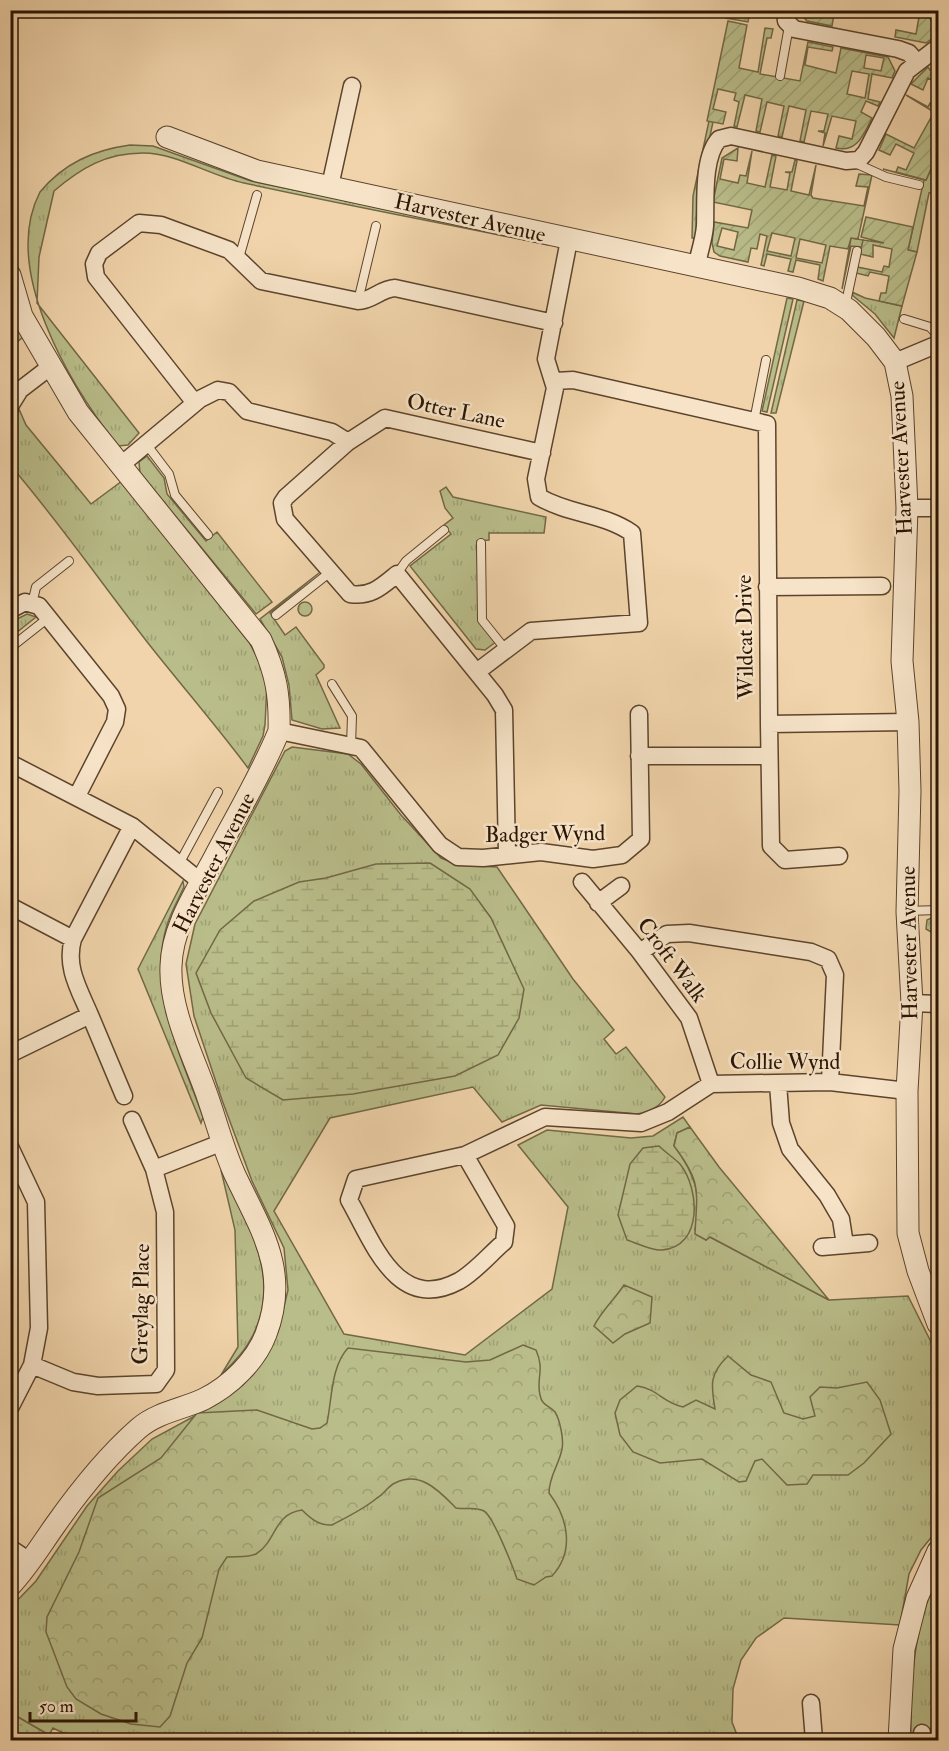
<svg xmlns="http://www.w3.org/2000/svg" width="949" height="1751" font-family="'IM FELL Double Pica',serif">
	<style>
		.grass { fill: url(#grass-tufts); stroke: #726846; stroke-width: 1.5 }
		.forest { fill: url(#forest-crowns); stroke: #726846; stroke-width: 1.5 }
		.wetland { fill: url(#wetland-marsh); stroke: #726846; stroke-width: 1.5 }
		.park { fill: url(#park-dots); stroke: #726846; stroke-width: 1.5 }
		.garden { fill: url(#garden-furrows); stroke: #726846; stroke-width: 1.5; fill-rule: evenodd }
		.lines { fill: none; stroke-linecap: round; stroke-linejoin: round }
		.service-casing { stroke: #5c442c; stroke-width: 10 }
		.minor-casing { stroke: #5c442c; stroke-width: 19 }
		.tertiary-casing { stroke: #5c442c; stroke-width: 23 }
		.service { stroke: #f6e3c8; stroke-width: 8 }
		.minor { stroke: #f6e3c8; stroke-width: 16 }
		.tertiary { stroke: #f6e3c8; stroke-width: 21 }
		.labels { text-anchor: middle; dominant-baseline: central; stroke-width: 5; stroke-linejoin: round; paint-order: stroke }
		.street-label { font-size: 22px; fill: #2a1402; stroke: #f6e3c8 }
	</style>
	<defs>
		<pattern id="grass-tufts" width="24" height="20" patternUnits="userSpaceOnUse" patternTransform="scale(1.5)"><rect width="24" height="20" fill="#b9bd8a"/><path d="M3 7l-1-3M5 7V3M7 7l1-3M15 17l-1-3M17 17v-4M19 17l1-3" fill="none" stroke="#9fa275"/></pattern>
		<pattern id="forest-crowns" width="20" height="18" patternUnits="userSpaceOnUse" patternTransform="scale(1.5)"><rect width="20" height="18" fill="#b9bd8a"/><path d="M2 6a3 3 0 1 1 6 0M12 15a3 3 0 1 1 6 0" fill="none" stroke="#9fa275"/></pattern>
		<pattern id="wetland-marsh" width="20" height="14" patternUnits="userSpaceOnUse" patternTransform="scale(1.5)"><rect width="20" height="14" fill="#b9bd8a"/><path d="M1 5h8M5 5V1M11 12h8M15 12V8" fill="none" stroke="#9fa275"/></pattern>
		<pattern id="park-dots" width="8" height="8" patternUnits="userSpaceOnUse" patternTransform="scale(1.5)"><rect width="8" height="8" fill="#b9bd8a"/><path d="M2 2h.1M6 6h.1" fill="none" stroke="#9fa275" stroke-width="1.8" stroke-linecap="round"/></pattern>
		<pattern id="garden-furrows" width="10" height="10" patternUnits="userSpaceOnUse" patternTransform="scale(1.5)"><rect width="10" height="10" fill="#b9bd8a"/><path d="M-1 1l2-2M0 10L10 0M9 11l2-2" fill="none" stroke="#9fa275"/></pattern>
	</defs>
	<rect width="100%" height="100%" fill="#f1d4ab"/>
	<filter id="stains"><feTurbulence type="fractalNoise" baseFrequency=".00333" numOctaves="4"/><feColorMatrix values="0 0 0 0 .2 0 0 0 0 .09 0 0 0 0 .02 0 0 0 .5 -.17"/></filter>
	<radialGradient id="worn" r=".72"><stop offset=".6" stop-color="#630" stop-opacity="0"/><stop offset="1" stop-color="#630" stop-opacity=".3"/></radialGradient>
	<path class="grass" d="M709 121 713 122 697 196 696 239 692 238 693 196Z
		M130 145 153 146 251 181 504 233 548 245C447 224 345 205 244 183 210 176 177 153 143 153 106 153 81 168 54 191L39 257 37 303 139 433 128 445 118 446C70 385 0 269 40 192 64 163 94 150 130 145Z
		M938 153V191L929 193 917 252 908 250 924 180 883 169 926 180Z
		M851 238 863 240 862 247 851 246 842 289Z
		M852 292 865 298 902 306 894 338 875 314 852 295Z
		M787 298 793 299 767 412 762 411Z
		M797 300 804 301 776 413H771Z
		M10 313 23 337 11 347H10Z
		M19 409 26 425 91 504 122 481 249 642 260 663 267 683 265 725 263 736 248 768C216 725 181 685 148 643 102 584 59 522 11 466L10 446Z
		M147 456 164 478 167 494 206 541 217 532 272 602 256 614 140 473 139 462Z
		M446 487 453 497 546 517 544 533H489V540L477 541 479 620 497 641 485 650 476 649 410 566 451 534 444 525 453 518 445 508 440 491Z
		M319 573 270 613 285 635 296 627 324 665V668L316 675 340 728 322 729 292 720 289 685 282 657 260 619Z
		M298 609a7 7 0 1 1 14 0a7 7 0 1 1-14 0Z
		M27 614 36 617 11 637V622Z
		M292 747 348 754 361 764 401 815 441 858 459 865 497 867 573 979 614 1030 604 1039 616 1054 626 1047 665 1097C660 1107 648 1112 637 1114L541 1105 502 1122 473 1087 330 1118 274 1211 344 1334 465 1355 552 1289 568 1207 518 1145 547 1130 631 1138 653 1136 683 1117 690 1127 677 1133 674 1145C694 1173 703 1195 695 1230L706 1240 710 1237 829 1300 908 1296 938 1356V1529L921 1550 909 1574 900 1625 784 1618 756 1638 741 1660 733 1689 732 1722 739 1740H78L53 1728 49 1735 11 1713 10 1608 36 1581 87 1506 118 1471 152 1439 215 1405 243 1385 262 1362 278 1332 288 1290 284 1248 252 1181 222 1100 194 1016 186 964 195 924 285 751Z
		M183 881 184 887C178 900 171 912 167 925 147 991 181 1055 203 1117L201 1123 138 969Z
		M938 915V936L926 929 927 920Z
		M221 1170C248 1225 286 1283 248 1344 241 1356 230 1366 221 1375L238 1347 235 1230Z
		M938 1576V1728L927 1729V1740H911C910 1685 913 1627 938 1576Z"/>
	<path class="forest" d="M690 1127 719 1167 829 1300 710 1237 706 1240 695 1234C697 1190 702 1183 674 1146L677 1133Z
		M624 1285 652 1297 650 1323 625 1334 613 1343 594 1326C602 1310 615 1299 624 1285Z
		M523 1345 536 1350C545 1370 536 1378 540 1395 542 1406 549 1405 555 1412 560 1420 564 1440 562 1449 559 1465 549 1476 549 1493 568 1518 575 1551 552 1576L546 1577 534 1585 517 1579C513 1567 493 1516 484 1511 475 1506 466 1510 456 1508 440 1492 421 1470 395 1483 388 1486 384 1494 377 1498 364 1509 347 1517 332 1525 319 1526 310 1518 302 1510 273 1514 277 1541 256 1554 249 1558 235 1556 227 1557L219 1569 202 1638 187 1663 170 1716 160 1727 131 1724 101 1714 76 1699 67 1687 46 1632 47 1617 79 1552 98 1498 161 1458 197 1413 257 1410 312 1429 320 1428 327 1423C332 1399 331 1366 348 1348L466 1362 490 1360Z
		M728 1356 751 1375 771 1382 784 1413 803 1419 815 1416 810 1397 820 1387 837 1388 867 1382 880 1400 891 1434 864 1463 848 1475H813L807 1484 787 1485 762 1459 755 1461 746 1481 739 1482 702 1459 660 1463 633 1452 620 1435 615 1413 620 1400 637 1386C658 1389 663 1403 683 1407L696 1400 715 1409C711 1385 709 1374 728 1356Z"/>
	<path class="wetland" d="M430 863 470 889 491 918 524 989 519 1018 498 1055 455 1076 353 1094 283 1100 246 1078 211 1013 196 973 220 930 254 901 299 882 326 878 376 864Z
		M659 1146C665 1152 674 1158 680 1164 700 1189 703 1247 662 1250 652 1251 637 1243 627 1240L618 1215 630 1164 643 1148Z"/>
	<path class="park" d="M11 1713 49 1735 46 1740H11Z"/>
	<path class="garden" d="M720 11H743V15L749 16 748 22 726 18Z
		M798 11 818 14 819 11H840V14H834L832 26 807 21Z
		M901 11H926L938 34 926 43 895 37 896 30 916 34 919 17 900 14Z
		M728 21 747 25 739 68 758 72 765 28 773 29 771 38H767L760 74 800 81 808 42 833 47 832 51 808 47 805 65 836 73 841 48 888 57 895 71 892 78 872 74 868 99 880 102 878 106 866 101 861 112 872 118C864 134 857 153 836 148L839 136 852 139 856 121 832 116 823 146 825 133 818 131H824L828 114 811 111 804 142 800 141 806 110 789 106 782 137 778 136 784 106 767 102 760 132 756 131 762 99 745 95 737 127 734 126 739 102 734 100 736 93 718 89 713 109 726 112 723 124 707 121ZM866 55 884 58 881 71 864 68ZM852 71 869 74 865 98 847 94Z
		M933 63 938 71V83L928 78 923 90 911 84 928 67 930 70 933 68Z
		M906 95 928 107 930 103 938 104V153L926 180 896 172 898 167 906 170 914 153 896 144 890 155 879 150 886 134 914 148 934 112Z
		M738 148 737 161 724 159 720 179 738 183 740 175 746 176 752 151 747 183 765 187 772 155 776 156 770 187 787 190 790 173 785 172H792L795 160 797 161 791 191 809 195 816 165 811 195 813 198 864 206 868 187 856 186 859 174 872 175 858 239 851 238 848 249 830 246 823 281 818 279 820 265 796 260 793 272 788 271 791 259 767 254 764 266 761 265 767 236 760 234 757 249 751 248 748 262 720 256 714 252 712 243 714 222 748 228 752 210 713 202 722 158ZM722 228 738 232 734 250 717 246ZM772 233 795 238 791 256 767 251ZM800 239 826 245 822 263 796 258Z
		M866 217 913 227 908 250 917 252 902 306 879 301 881 293H886L889 276 870 272 868 276 856 273 857 267 882 272 884 266 889 267 892 249 873 245V257L860 254 863 240 884 243 861 237Z"/>
	<g class="lines">
		<g class="service-casing">
			<path id="service" d="M780 76 789 26
				M855 163 886 177 919 185
				M239 258 257 195
				M358 301 376 226
				M845 307 857 251
				M904 319 930 327 938 336
				M754 421 766 360
				M147 445 169 474 175 495 208 535
				M481 543 482 620 506 650
				M397 574 406 561 444 530
				M32 604 36 587 69 561
				M276 615 329 573
				M10 648 48 618
				M332 684 352 716 351 746
				M10 850 13 846
				M179 864 218 792
				M907 911 938 910"/>
		</g>
		<g class="minor-casing">
			<path id="minor" d="M785 10 786 21 794 29 898 49 909 53 917 62
				M330 186 352 86
				M696 267C699 254 704 239 705 226 706 202 702 158 719 139L731 136 846 161 859 160 866 152 907 71 938 47
				M895 362 938 344
				M555 381 573 380 767 424 769 724 908 722
				M195 403 96 277 94 264 99 253 139 223 161 225 229 250 261 281 358 301C372 301 380 289 395 288L554 323
				M10 406 20 390 50 367
				M348 442 286 497 282 503 285 519 350 594C371 597 381 587 397 574L495 695 504 710 507 854
				M121 465 200 399 218 390 229 392 247 411 332 432 348 442 385 418 542 453
				M907 508H938
				M767 587 882 586
				M10 610 25 602 39 606 111 696 117 709 115 722 77 796
				M478 671 531 631 639 623 632 533C603 513 570 515 539 497L536 479 555 388 546 359 569 240
				M769 724 771 846 785 860 839 856
				M279 731 361 748 440 845 458 857 483 858 541 852 593 859 622 855 641 839 639 714
				M639 756H769
				M10 763 132 826 201 882
				M582 882 640 952 689 1018 711 1084
				M598 903 621 886
				M10 906 73 939
				M640 952 667 934 689 933 811 952 828 959 835 975 830 1082
				M912 1003 938 1004
				M90 1015 124 1096
				M10 1054 90 1015C79 989 65 967 73 939L132 826
				M778 1084 781 1123 790 1149 827 1195 841 1219 845 1245
				M10 1147 36 1202 39 1328 32 1365 10 1408
				M465 1155 506 1226 504 1242C490 1254 475 1272 459 1281 397 1314 373 1242 349 1200L356 1179 465 1155 545 1117 641 1123 668 1112 711 1084 830 1082 907 1091
				M154 1169 223 1142
				M822 1247 869 1243
				M32 1365 73 1382 98 1386 156 1384 166 1370 165 1212 154 1169 132 1120
				M10 1548 31 1562
				M811 1703 814 1740
				M922 1733 923 1740"/>
		</g>
		<g class="tertiary-casing">
			<path id="tertiary" d="M167 137 257 171 798 288 830 298 849 310 876 337 895 362 902 396 907 508 902 661 908 722 910 791 907 912 912 1003 907 1091 908 1233 918 1271 938 1324
				M10 275 22 316 78 412 261 640C276 673 280 695 279 731 261 775 236 816 214 858 196 892 172 927 171 966 169 1010 194 1057 208 1098 217 1124 224 1151 235 1175 261 1230 290 1271 266 1334 256 1361 230 1386 204 1399 183 1409 158 1412 139 1428 107 1456 80 1490 56 1524 41 1545 28 1567 10 1586
				M899 1740 904 1649 917 1598 938 1551"/>
		</g>
		<use href="#service" class="service"/>
		<use href="#minor" class="minor"/>
		<use href="#tertiary" class="tertiary"/>
	</g>
	<g class="labels">
		<g class="street-label">
			<text transform="translate(470 218) rotate(13)">Harvester Avenue</text>
			<text transform="translate(456 411) rotate(12)">Otter Lane</text>
			<text transform="translate(901 458) rotate(-93)">Harvester Avenue</text>
			<text transform="translate(745 637) rotate(-91)">Wildcat Drive</text>
			<text transform="translate(545 834) rotate(-1)">Badger Wynd</text>
			<text transform="translate(214 863) rotate(-63)">Harvester Avenue</text>
			<text transform="translate(909 943) rotate(-91)">Harvester Avenue</text>
			<text transform="translate(672 960) rotate(53)">Croft Walk</text>
			<text x="785" y="1062">Collie Wynd</text>
			<text transform="translate(141 1304) rotate(-89)">Greylag Place</text>
		</g>
	</g>
	<rect width="949" height="1751" fill="none" stroke="#f1d4ab" stroke-width="36"/>
	<rect x="12" y="12" width="925" height="1727" fill="none" stroke="#2a1402" stroke-width="3"/>
	<rect x="18" y="18" width="913" height="1715" fill="none" stroke="#2a1402" stroke-width="1.5"/>
	<path d="M30 1712v9h106v-9" fill="none" stroke="#2a1402" stroke-width="3"/>
	<text x="39" y="1712" font-size="18" fill="#2a1402" stroke="#f6e3c8" stroke-width="4.5" paint-order="stroke">50 m</text>
	<rect width="100%" height="100%" filter="url(#stains)"/>
	<rect width="100%" height="100%" fill="url(#worn)"/>
</svg>
